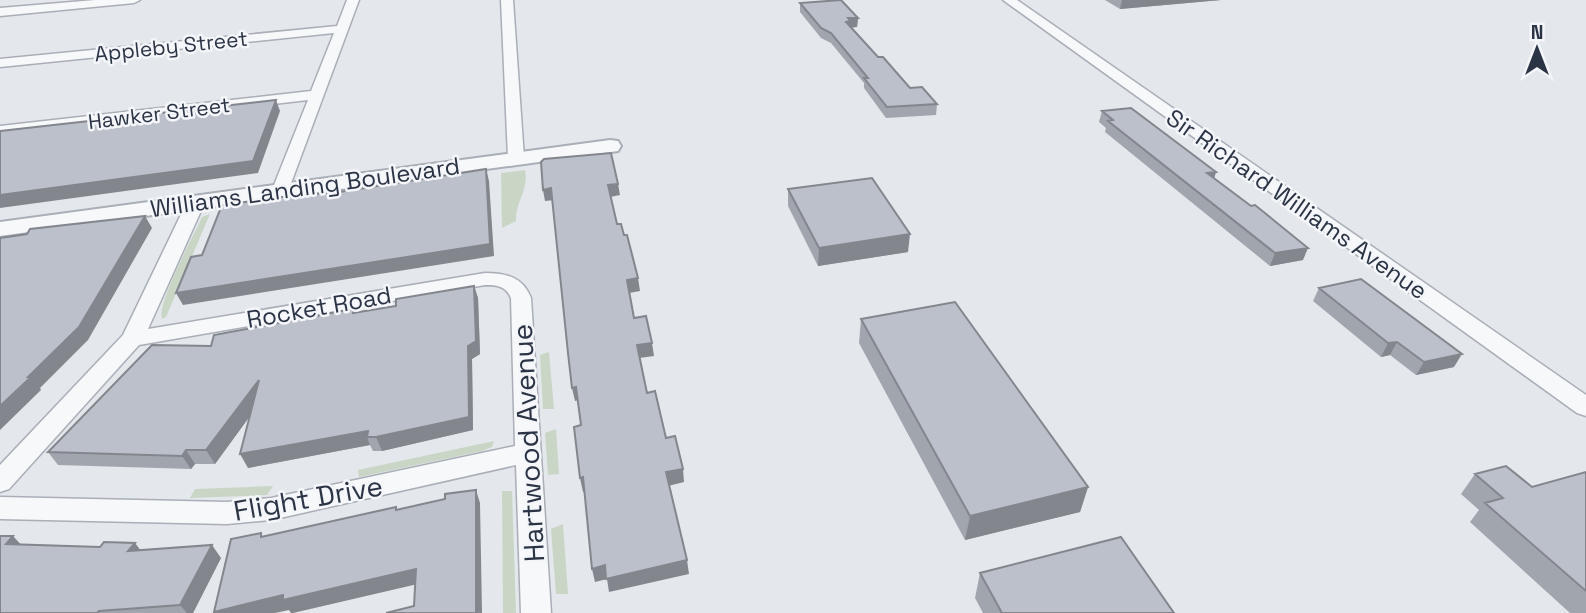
<svg xmlns="http://www.w3.org/2000/svg" width="1586" height="613" font-family="'Space Grotesk',sans-serif">
	<style>
		.green { fill: #c9d6c5 }
		.lines { fill: none; stroke-linecap: round; stroke-linejoin: round }
		.minor-casing { stroke: #a9aeb7; stroke-width: 3 }
		.tertiary-casing { stroke: #a9aeb7; stroke-width: 4 }
		.minor { fill: #f7f8fa; fill-rule: evenodd }
		.tertiary { fill: #f7f8fa; fill-rule: evenodd }
		.wall { fill: #a1a5ae }
		.shaded-wall { fill: #83868d }
		.building { fill: #bbc0ca; stroke: #83868d; stroke-width: 2 }
		.labels { text-anchor: middle; dominant-baseline: central; stroke-width: 5; stroke-linejoin: round; paint-order: stroke }
		.far-street-label { font-size: 21px; fill: #2b3445; stroke: #f4f6f9 }
		.street-label { font-size: 24px; fill: #2b3445; stroke: #f4f6f9 }
		.near-street-label { font-size: 28px; fill: #2b3445; stroke: #f4f6f9 }
	</style>
	<rect width="100%" height="100%" fill="#e4e7ec"/>
	<path class="green" d="M525 170C529 191 515 201 516 221L502 228 501 173Z
		M210 214 166 317 162 319C156 305 194 235 202 217Z
		M549 352 554 409H543L540 355Z
		M556 429 559 474 548 475 545 433Z
		M494 441 492 447 482 451 359 477 358 470Z
		M273 486 267 495 190 498 195 489Z
		M502 491H512L516 613H503Z
		M563 524 568 594H556L551 529Z"/>
	<g class="lines">
		<g class="minor-casing">
			<path id="minor" d="M95 0H140L134 3 0 16V8Z
				M347 0H359L287 194H275L272 190 308 100 0 136V126L311 91 334 33 0 67V59L337 26Z
				M501 0H513L524 158 516 163 508 158Z
				M1003 0H1017L1586 395V416L1577 413Z
				M196 197 205 202 148 329 485 273C506 273 523 277 531 298L551 613H521L516 465 271 520 227 524 0 519V497L227 502 271 498 515 446 511 298C506 286 497 285 485 285L139 345 9 489 0 492V465L123 335 187 202Z"/>
		</g>
		<g class="tertiary-casing">
			<path id="tertiary" d="M610 140 618 141 621 146 618 151 0 236V222Z"/>
		</g>
		<use href="#minor" class="minor"/>
		<use href="#tertiary" class="tertiary"/>
	</g>
	<path class="wall" d="M1105 0H1221L1120 9Z
		M800 3 858 18 857 27H851L878 57 910 88 937 104 936 115 886 118 864 88V83L831 43 821 38 800 12Z
		M1102 111 1216 172 1214 179 1303 260 1270 266 1105 132 1106 128 1099 122Z
		M788 189 908 252 818 266 788 206Z
		M474 286 478 298 480 354 472 359 473 430 382 451H373L370 445 248 468 250 416 215 464H195L191 469 58 465 48 452 211 346 353 309 355 313 396 306Z
		M1319 288 1454 367 1416 375 1390 355 1381 357 1313 301Z
		M861 319 1088 487 1080 512 965 540 859 343Z
		M1586 472V613H1570L1470 522 1479 510 1461 494 1475 474 1532 487Z
		M21 545 140 550 221 558 193 613H0Z
		M980 573 1174 613H983L975 598Z"/>
	<path class="shaded-wall" d="M1122 0H1221L1120 9Z
		M848 18H858L857 27 850 28 846 22Z
		M276 100 280 111 258 173 0 208V195Z
		M486 169 489 181 494 256 183 305 176 293Z
		M1216 172 1212 184 1207 173Z
		M618 184 620 195 610 197 608 185Z
		M551 188 554 200 545 201 543 190Z
		M145 216 152 228 88 340 40 388 41 390 0 430V406L28 377Z
		M910 234 908 252 818 266 819 248Z
		M1308 248 1303 260 1270 266 1275 253Z
		M638 278 640 291 629 293 627 280Z
		M474 286 478 298 480 354 472 359 473 430 382 451 376 437Z
		M1397 342 1390 355 1381 357 1388 343Z
		M652 343 654 356 639 358 637 345Z
		M1462 354 1454 367 1416 375 1424 362Z
		M259 380 266 394 215 464 206 450Z
		M576 387 579 400 575 401 572 388Z
		M368 431 367 437 370 445 248 468 240 454Z
		M186 450 195 464 191 469 182 456Z
		M683 469 684 482 668 486 666 472Z
		M583 477 586 491 583 492 580 478Z
		M1088 487 1080 512 965 540 970 516Z
		M476 490 480 503 482 613H476Z
		M13 536 25 549 6 544Z
		M135 543 145 556 128 551Z
		M212 545 221 558 193 613H187L180 605Z
		M687 560 689 574 609 592 607 579 595 582 592 569 605 565Z
		M416 569 422 583 293 613H291L289 610 275 613H214V612L283 595Z"/>
	<path class="building" d="M841 0 858 18H848L850 21 846 22 878 57H883L910 88 922 87 937 104 887 107 864 78H868L831 33 821 28 800 3Z
		M276 100 253 161 0 195V131Z
		M1131 108 1216 172 1207 173 1251 206 1255 205 1308 248 1275 253 1108 121 1113 120 1102 111Z
		M611 153 618 184 608 185 617 224H621L624 235H627L638 278 627 280 634 318 646 316 652 343 637 345 647 393 655 391 666 438 675 436 683 469 666 472 687 560 606 579 605 565 592 569 583 477 580 478 574 427 581 425 576 387 572 388 568 353 551 188 543 190 541 162 544 159Z
		M486 169 490 244 176 293 191 257 202 255 222 205 297 195 333 193Z
		M872 178 910 234 819 248 788 189Z
		M145 216 79 327 28 377H31L0 406V238L27 234 30 229Z
		M1361 279 1462 354 1424 362 1397 342 1388 343 1319 288Z
		M474 286 476 341 468 346 469 417 376 437H367L368 431 240 454 259 380 206 450H186L182 456 48 452 152 345 211 346 214 335 353 309V313L396 306V299Z
		M955 302 1088 487 970 516 861 319Z
		M1506 466 1532 487 1586 472V591L1485 503 1503 498 1475 474Z
		M476 490V613H386L414 606 416 569 283 600V595L214 612 231 539 261 533V537L396 507V510L445 499V494Z
		M0 536H13L6 544 100 547 104 542 135 543 128 551 212 545 180 605 99 611 97 613H0Z
		M1121 537 1174 613H1002L980 573Z"/>
	<g class="labels">
		<g class="far-street-label">
			<text transform="translate(171 46) rotate(-6)">Appleby Street</text>
			<text transform="translate(159 113) rotate(-7)">Hawker Street</text>
		</g>
		<g class="street-label">
			<text transform="translate(305 187) rotate(-8)">Williams Landing Boulevard</text>
			<text transform="translate(1297 204) rotate(35)">Sir Richard Williams Avenue</text>
			<text transform="translate(319 307) rotate(-10)">Rocket Road</text>
		</g>
		<g class="near-street-label">
			<text transform="translate(528 443) rotate(-93)">Hartwood Avenue</text>
			<text transform="translate(308 498) rotate(-10)">Flight Drive</text>
		</g>
	</g>
	<g transform="translate(1537 49)" stroke="#f4f6f9" stroke-width="5" paint-order="stroke">
	<path d="M0-5L12 26L0 18L-12 26Z" fill="#2b3445"/>
	<text y="-10" font-size="19" font-weight="bold" text-anchor="middle" fill="#2b3445">N</text>
	</g>
</svg>
